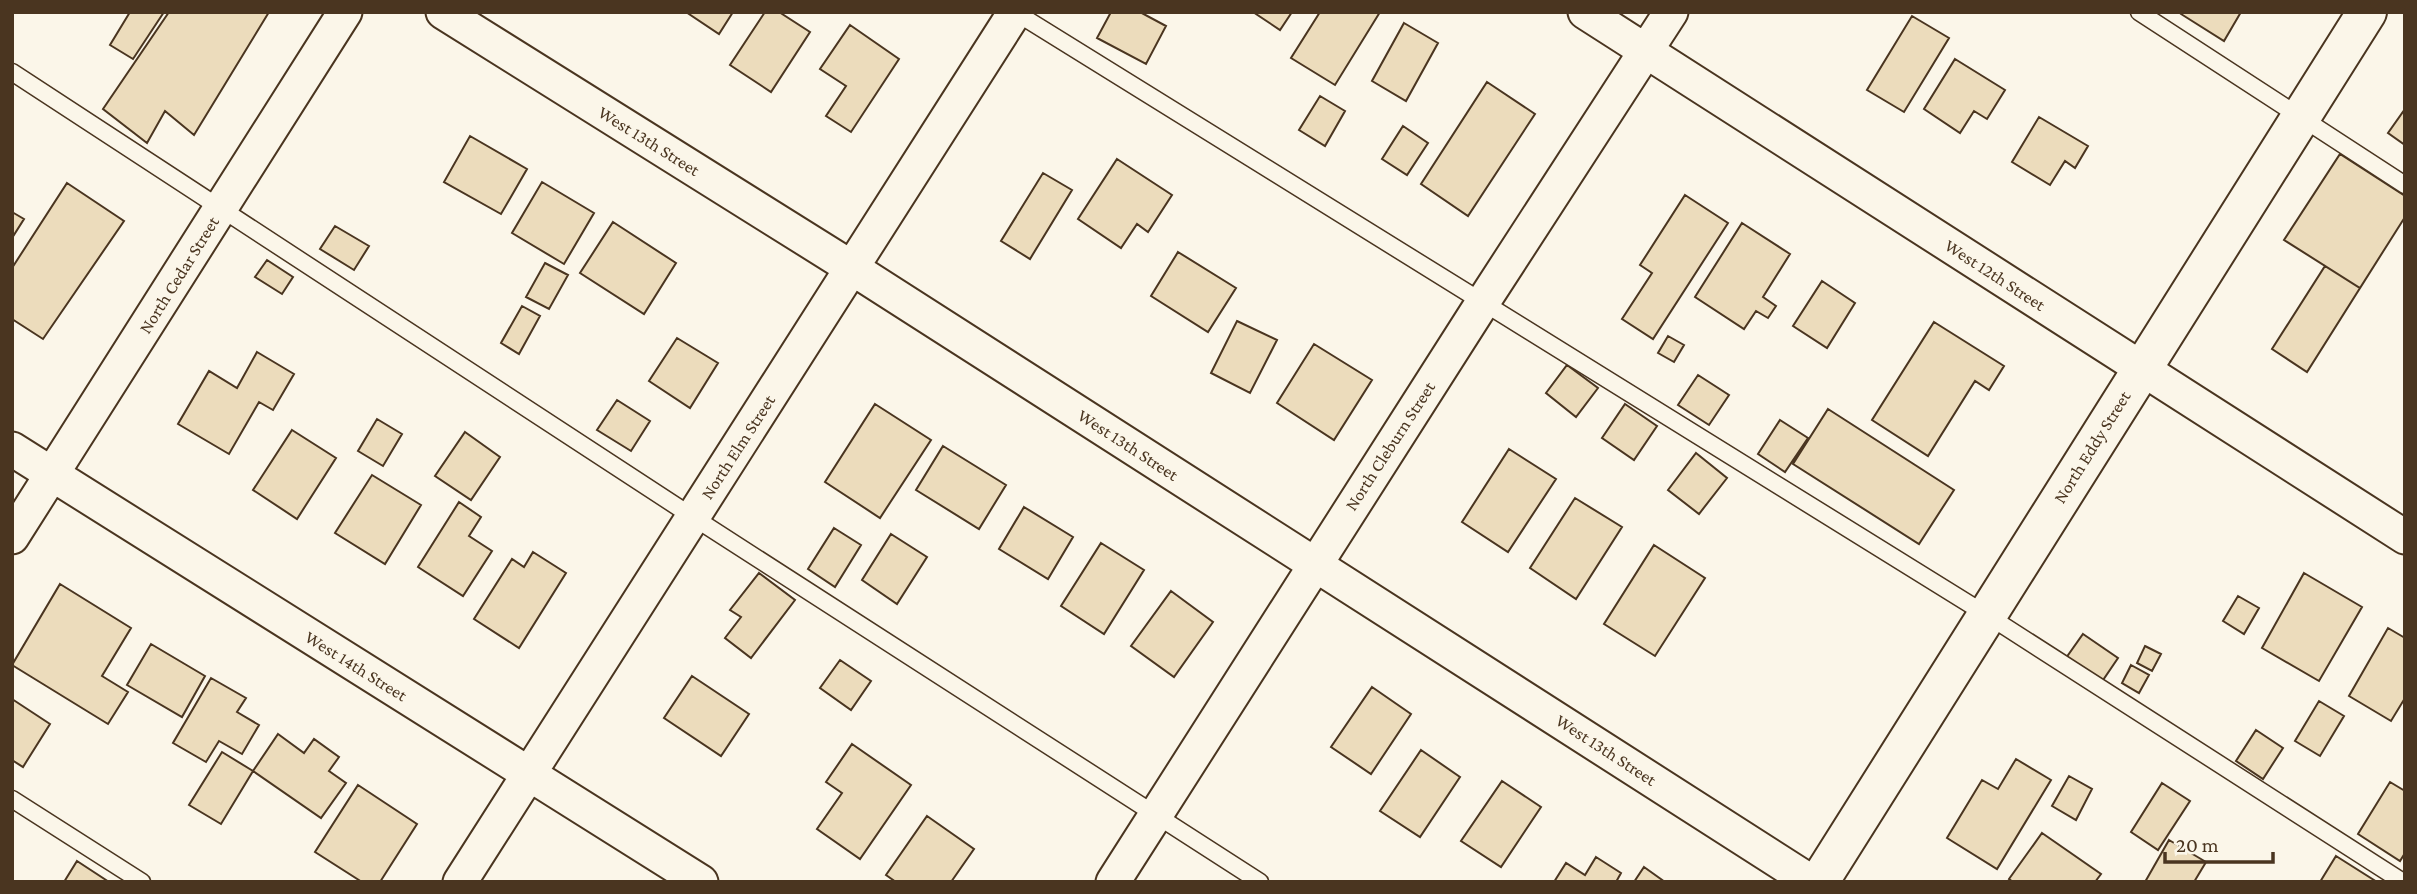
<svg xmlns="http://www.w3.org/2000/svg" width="2417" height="894" font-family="'Crimson Pro',serif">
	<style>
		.building { fill: #ecdcbc; stroke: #4a3520; stroke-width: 2 }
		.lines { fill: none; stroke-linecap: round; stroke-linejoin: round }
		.service-casing { stroke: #4a3520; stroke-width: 19 }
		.minor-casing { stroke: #4a3520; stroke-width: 37 }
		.secondary-casing { stroke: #4a3520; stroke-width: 42 }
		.service { stroke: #fbf6e9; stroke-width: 16 }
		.minor { stroke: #fbf6e9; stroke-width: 33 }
		.secondary { stroke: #fbf6e9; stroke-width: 38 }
		.labels { text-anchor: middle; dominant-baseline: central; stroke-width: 5; stroke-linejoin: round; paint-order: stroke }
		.street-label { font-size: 18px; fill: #4a3520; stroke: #fbf6e9 }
	</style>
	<rect width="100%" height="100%" fill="#fbf6e9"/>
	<path class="building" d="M130 12H164L133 59 110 45Z
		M169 12H269L194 135 165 111 147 143 103 109Z
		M686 12H733L719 34Z
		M765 12H779L810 32 771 92 730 65Z
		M1111 12H1140L1166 26 1146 64 1097 38Z
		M1253 12H1292L1280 30Z
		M1320 12H1380L1335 85 1291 58Z
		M2182 12H2241L2224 41 2181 14Z
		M1912 16 1949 38 1904 112 1867 90Z
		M1404 23 1438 43 1406 101 1372 81Z
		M850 25 899 59 851 132 826 116 846 86 820 69Z
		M1955 59 2005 90 1987 119 1974 111 1960 133 1924 109Z
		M1487 82 1535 114 1468 216 1421 184Z
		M1320 96 1345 111 1325 146 1299 130Z
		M2405 109V145L2388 133Z
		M2039 117 2088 146 2075 168 2065 161 2050 185 2012 162Z
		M1403 126 1428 143 1407 175 1382 159Z
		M470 136 527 169 501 214 444 182Z
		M2340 154 2405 196V217L2360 288 2284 240Z
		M1117 159 1172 195 1148 232 1137 224 1121 248 1078 219Z
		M1043 173 1072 190 1030 259 1001 241Z
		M542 182 594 213 564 264 512 233Z
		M67 183 124 221 43 339 12 319V268Z
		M1685 195 1728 223 1653 339 1622 319 1652 273 1640 265Z
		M12 212 24 219 12 238Z
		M613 222 676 263 644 314 580 273Z
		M1742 223 1790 254 1763 297 1776 306 1768 318 1756 311 1744 329 1695 297Z
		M335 226 369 246 354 270 320 249Z
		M1178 252 1236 288 1208 332 1151 296Z
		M267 260 293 277 282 294 255 277Z
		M545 263 568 275 549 309 526 297Z
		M2325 266 2360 288 2307 372 2272 349Z
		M1822 281 1855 303 1827 348 1793 326Z
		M522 306 540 316 519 354 501 343Z
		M1237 321 1277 340 1250 393 1211 373Z
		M1934 322 2004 366 1989 390 1975 381 1928 456 1872 420Z
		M1668 336 1684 345 1674 362 1658 353Z
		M677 338 718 363 690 408 649 381Z
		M1314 344 1372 380 1334 440 1277 403Z
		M257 352 294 374 273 410 259 402 229 454 178 424 209 371 237 388Z
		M1567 365 1598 388 1576 417 1546 393Z
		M1698 375 1729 395 1709 425 1678 405Z
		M617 400 650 421 631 451 597 430Z
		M875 404 931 440 880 518 825 482Z
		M1625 404 1657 426 1634 460 1602 438Z
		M1828 409 1954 490 1919 544 1793 464Z
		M377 419 402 434 383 466 358 451Z
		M1780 420 1808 438 1785 472 1758 454Z
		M292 430 336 458 297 519 253 490Z
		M465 432 500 457 471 500 435 476Z
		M943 446 1006 485 979 529 916 490Z
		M1509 449 1556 479 1508 552 1462 522Z
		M1696 453 1727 478 1699 514 1668 490Z
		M372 475 421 505 385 564 335 533Z
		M1575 498 1622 527 1576 599 1530 568Z
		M459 502 481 517 469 536 492 551 463 596 418 567Z
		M1024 507 1073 537 1048 579 999 549Z
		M834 528 861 545 835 587 808 569Z
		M891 534 927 557 897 604 862 580Z
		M1101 543 1144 570 1104 634 1061 606Z
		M1654 545 1705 578 1655 656 1604 624Z
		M533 552 566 573 519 648 474 619 512 559 524 567Z
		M759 573 795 600 751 658 725 638 741 617 730 610Z
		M2304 573 2362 607 2319 681 2262 648Z
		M60 584 131 628 102 676 128 692 108 724 12 665Z
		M1171 591 1213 622 1174 677 1131 646Z
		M2238 596 2259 608 2244 634 2223 621Z
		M2388 628 2405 638V698L2391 721 2349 696Z
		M2083 634 2118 658 2101 683 2066 658Z
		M151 644 205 676 182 717 127 685Z
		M2145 646 2161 654 2152 671 2137 663Z
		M840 660 871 681 851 710 820 688Z
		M2131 665 2149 675 2139 693 2122 683Z
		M692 676 749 714 721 756 664 718Z
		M211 678 246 698 237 712 259 725 242 754 219 741 206 762 173 743Z
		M1372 687 1411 714 1371 774 1331 747Z
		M12 699 50 724 23 767 12 760Z
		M2319 701 2344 716 2320 756 2295 741Z
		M2256 730 2283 748 2263 779 2236 761Z
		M278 734 304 753 314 739 339 757 329 771 346 783 321 818 253 771Z
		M852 744 911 785 860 859 817 829 842 793 826 782Z
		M1421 750 1460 777 1420 837 1380 811Z
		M222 752 253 771 221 824 189 805Z
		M2016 759 2051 780 1997 869 1947 838 1982 780 1998 789Z
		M2069 776 2092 789 2076 820 2052 806Z
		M1502 781 1541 807 1501 867 1461 841Z
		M2390 782 2405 791V853L2400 861 2358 834Z
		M2162 783 2190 801 2158 850 2131 832Z
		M358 785 417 824 380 882H362L315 852Z
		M927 816 974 849 951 882H896L886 875Z
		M2042 833 2101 874 2095 882H2013L2009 879Z
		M2169 840 2206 862 2194 882H2145Z
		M2336 856 2377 882H2320Z
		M1596 857 1621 873 1616 882H1554L1566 863 1585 875Z
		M77 861 109 882H64Z
		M1644 867 1665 882H1634Z"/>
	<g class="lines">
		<g class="service-casing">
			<path id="service" d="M1015 12 1987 615 2403 882
				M2139 12 2405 185
				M12 72 693 517 1260 882
				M12 799 142 882"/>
		</g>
		<g class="minor-casing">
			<path id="minor" d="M443 12 852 268 1811 882
				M1585 12 2405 537
				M12 449 701 882
				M12 537 345 12
				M460 882 1015 12
				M1113 882 1483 302 1671 12"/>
		</g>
		<g class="secondary-casing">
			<path id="secondary" d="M1819 882 2367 12"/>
		</g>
		<use href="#service" class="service"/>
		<use href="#minor" class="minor"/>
		<use href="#secondary" class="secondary"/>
	</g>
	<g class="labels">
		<g class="street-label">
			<text transform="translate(649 141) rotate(32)">West 13th Street</text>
			<text transform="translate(179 275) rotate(-58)">North Cedar Street</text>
			<text transform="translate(1995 275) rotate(33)">West 12th Street</text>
			<text transform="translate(1128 445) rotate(33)">West 13th Street</text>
			<text transform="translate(1390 446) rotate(-57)">North Cleburn Street</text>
			<text transform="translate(738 447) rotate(-57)">North Elm Street</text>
			<text transform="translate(2092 447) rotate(-58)">North Eddy Street</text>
			<text transform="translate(356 666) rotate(32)">West 14th Street</text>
			<text transform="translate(1606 750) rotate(33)">West 13th Street</text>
		</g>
	</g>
	<rect width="2417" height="894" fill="none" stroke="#4a3520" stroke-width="28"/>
	<path d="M2165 852v10h108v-10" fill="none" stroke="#4a3520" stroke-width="3.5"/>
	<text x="2176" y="852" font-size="21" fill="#4a3520" stroke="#fbf6e9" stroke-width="5" paint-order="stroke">20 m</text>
</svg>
